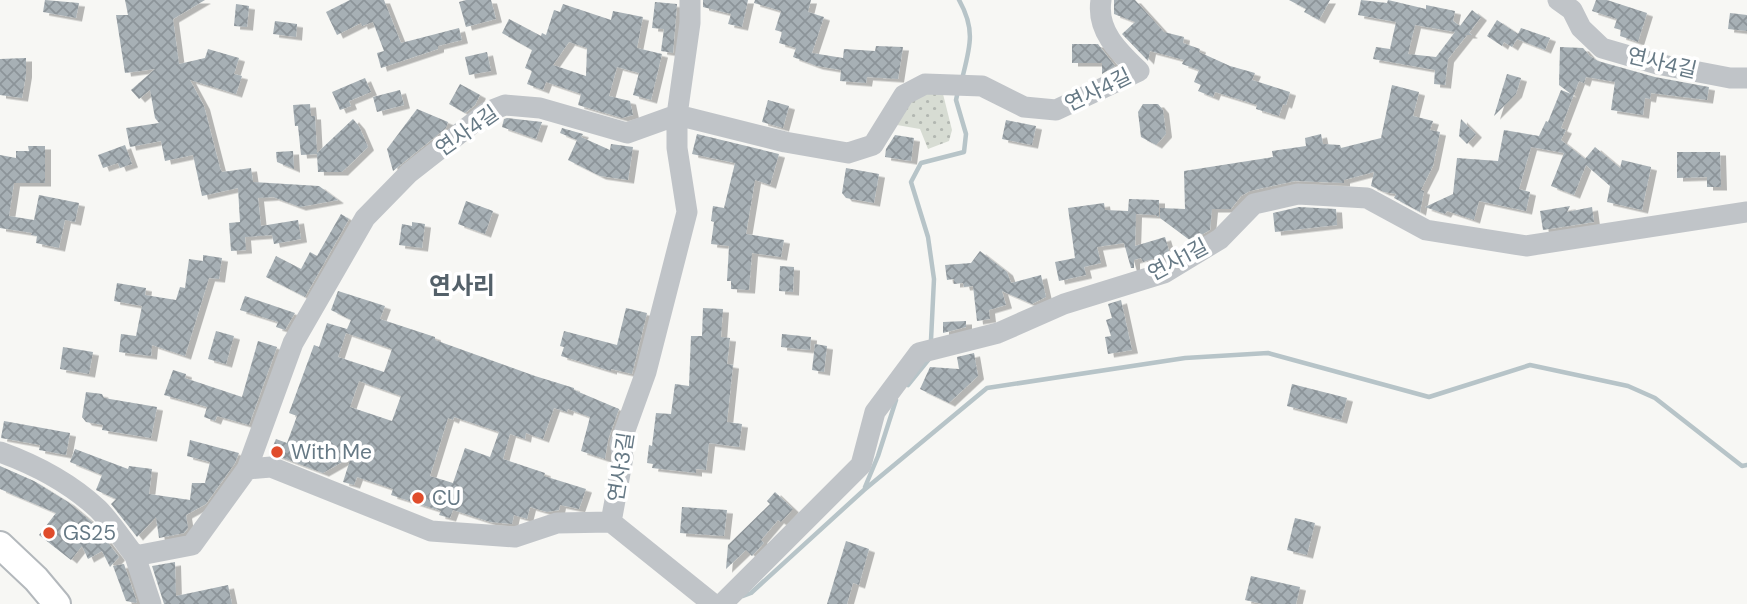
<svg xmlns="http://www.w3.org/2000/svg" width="1747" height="604" font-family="'DM Sans','Noto Sans KR',sans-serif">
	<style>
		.grass { fill: url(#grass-dots) }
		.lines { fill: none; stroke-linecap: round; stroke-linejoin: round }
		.stream { stroke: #b7c4c8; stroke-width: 4.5 }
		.building { fill: url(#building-cross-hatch); fill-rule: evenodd; filter: url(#shadow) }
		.major-casing { stroke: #b3b8bc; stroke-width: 30 }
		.minor { stroke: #c0c4c8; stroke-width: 21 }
		.major { stroke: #fff; stroke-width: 26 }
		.poi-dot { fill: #e04c2b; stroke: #fff; stroke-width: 2.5 }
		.labels { text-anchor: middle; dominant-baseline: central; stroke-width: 7; stroke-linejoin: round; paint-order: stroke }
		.street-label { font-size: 21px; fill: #667985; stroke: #fff }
		.poi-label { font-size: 21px; fill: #667985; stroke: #fff; text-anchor: start }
		.quarter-label { font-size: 24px; font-weight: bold; fill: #54616a; stroke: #fff }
	</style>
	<defs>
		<pattern id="grass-dots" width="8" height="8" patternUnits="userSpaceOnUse" patternTransform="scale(1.75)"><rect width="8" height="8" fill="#d7dcd3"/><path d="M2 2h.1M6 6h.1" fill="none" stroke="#b2b7b1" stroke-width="1.8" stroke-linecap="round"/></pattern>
		<pattern id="building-cross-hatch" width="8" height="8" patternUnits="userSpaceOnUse" patternTransform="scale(1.75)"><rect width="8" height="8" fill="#a7b0b5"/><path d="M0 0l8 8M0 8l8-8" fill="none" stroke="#8c9499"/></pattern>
		<filter id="shadow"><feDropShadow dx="6" dy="3.5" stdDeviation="0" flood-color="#0004"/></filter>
	</defs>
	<rect width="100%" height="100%" fill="#f7f7f4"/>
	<path class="grass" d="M928 92 943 94 952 130 949 141 928 149 920 129 897 125 907 102Z"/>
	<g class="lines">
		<path class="stream" d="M959 0C976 30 970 47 962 79
			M931 340 934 279 928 237 911 182 921 163 964 152 966 134 956 100 958 91
			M908 385 929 359
			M865 487 878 456 896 400
			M743 596 751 593 864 490 987 388 1185 358 1268 353 1429 397 1530 365 1628 386 1655 398 1742 466 1747 465"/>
	</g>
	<path class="building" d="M45 0 79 3 76 18 43 12Z
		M125 0H205L173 19 179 64 205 58 208 49 239 58 234 74 242 76 236 94 190 80 204 106 220 168 222 172 251 168 253 182 319 186 338 200 300 207 273 197 258 198 261 226 298 220 301 239 274 244 272 235 245 237 246 250 231 251 229 223 240 222 238 188 202 196 193 155 165 161 161 141 130 147 126 128 159 123 155 118 150 90 139 99 131 90 155 69 125 73 116 15H128Z
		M350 0H384L401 43 459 28 462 40 438 46V49L381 68 377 53 384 51 373 22 362 26 361 23 337 35 326 12Z
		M466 0H491L496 19 466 27 459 2Z
		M703 0H748L742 27 728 24 731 14 703 7Z
		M755 0H811L808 12 824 17 812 53 843 58 844 49 875 51 876 46 903 47 898 79 867 77 866 83 840 81 841 70 817 66 793 57 796 48 779 43 782 32 775 30 781 11 754 3Z
		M1114 0H1135L1164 32 1184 37 1183 43 1200 49 1199 52 1230 66 1255 73 1252 80 1290 92 1286 105 1283 104 1279 116 1256 109 1257 105 1215 92 1213 97 1198 91 1201 85 1194 82 1199 70 1182 64 1184 60 1150 51 1148 61 1122 34 1135 22 1114 14Z
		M1289 0H1330L1319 20 1304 12 1306 9Z
		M1361 0 1387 3 1388 0 1426 9V5L1455 11 1453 21 1460 26 1472 10 1481 17 1469 33 1472 35H1467L1448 59 1445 85 1434 84 1435 70 1373 59 1376 47 1390 49 1396 22 1358 15ZM1415 25 1455 32 1436 57 1408 54Z
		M1596 0H1607L1647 13 1638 42 1620 36 1621 30 1614 28 1617 19 1592 11Z
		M655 2 677 4 673 53 661 51 664 29 652 28Z
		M236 4 249 6 247 27 234 26Z
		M563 4 611 20 613 11 643 17 637 48 662 54 651 100 633 95 639 73 617 67 609 96 630 101 633 115 622 118 578 105 581 94 546 82 543 90 527 84 532 71 525 68 532 50 502 33 509 19 541 36 542 33 546 35 554 10 560 12ZM569 42 587 48 586 76 553 65Z
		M1730 13 1747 15V31L1728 29Z
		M1497 20 1518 34 1521 28 1550 38 1545 50 1517 39 1512 47 1504 42 1502 46 1487 36Z
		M275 21 297 24 296 37 273 34Z
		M1072 44H1098L1115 66 1102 74V63H1072Z
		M1560 47 1583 48 1590 56 1598 61 1655 77 1709 87 1707 100 1651 93 1650 99 1645 98 1643 115 1611 110 1615 82 1586 77 1584 83 1579 81 1561 128 1566 130 1561 140 1585 159 1595 147 1620 168 1622 160 1651 167 1642 210 1607 202 1610 186 1586 165 1574 195 1551 186 1564 153 1531 147 1519 189 1530 192 1526 211 1479 201 1474 220 1447 211 1445 214 1425 207 1453 194 1457 158 1498 161 1504 130 1539 136 1546 121 1548 122 1561 90 1571 94 1559 85Z
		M487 52 491 71 469 75 465 57Z
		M26 58V74L22 98 0 95V59Z
		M1507 74 1521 78 1516 94 1494 116Z
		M365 78 371 92 349 101 351 106 340 110 332 92Z
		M460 84 480 95 475 105 465 113 449 104Z
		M1392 85 1419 92 1413 116 1433 121 1430 130 1440 132 1433 166 1421 190 1424 191 1420 212 1394 198 1396 194 1384 192 1371 186 1374 172 1344 180V183L1295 181 1250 191 1241 196 1231 209H1212L1210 230 1191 241 1160 218V208L1185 209 1184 171 1273 157 1272 151 1306 146 1305 138 1321 134 1323 144 1340 145 1341 148 1381 138Z
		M400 90 404 105 377 112 373 97Z
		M768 100 789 106 783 128 762 122Z
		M310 104 311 116H315L317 153 353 119 359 126 368 147 342 172H318L317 154 301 155 298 126H295L293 105Z
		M1143 104H1158L1163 110 1166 134 1156 145 1141 137 1138 112Z
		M417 109 448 122 446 128 393 171 387 149Z
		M507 118 542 122 536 139 502 127 504 119Z
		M1461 119 1476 134 1467 144 1459 136Z
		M1006 120 1036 126 1032 145 1002 139Z
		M562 128 583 134 581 137 610 150 611 144 633 147 628 180 600 176 568 160 577 140 560 133Z
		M697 134 779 154 770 185 755 180 746 234 784 240 781 257 752 253 749 290 731 289V281H727L729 246 711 244 714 222 711 221 713 206 724 208 735 163 692 154Z
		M895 135 914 138 911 161 885 157 886 149Z
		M125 145 132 164 120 168 118 163 103 168 98 155Z
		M28 146H45V183H14L9 216 34 220 39 195 79 203 75 222 65 220 59 248 36 243 37 236 31 235 32 233 0 228V155L16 158V151H29Z
		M293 151 294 169 277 162 276 152Z
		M1677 152H1720L1721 187H1707V177L1677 178Z
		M846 168 879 174 874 203 846 198 842 193Z
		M1129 199 1159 200V217L1155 215 1136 214 1135 246 1165 237 1170 254 1157 262 1156 258 1143 262 1141 258 1134 260V268H1131L1124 243 1097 247 1101 263 1084 267 1086 275 1059 281 1055 262 1075 258 1068 208 1104 203 1105 210 1128 211Z
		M466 201 493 211 485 234 458 224Z
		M1570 206 1567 212 1592 207 1594 222 1543 230 1540 211Z
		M1299 207 1336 209 1337 225 1275 232 1273 213Z
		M341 214 349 219 305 297 266 277 276 256 301 269 310 252 317 256Z
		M412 222 425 224 422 248 399 245 402 224 412 226Z
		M980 251 1007 272 1011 283 1041 275 1046 297 1032 304 1002 291 1006 305 989 310 990 319 977 321 973 286 964 287 963 283 954 284V279L947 280 945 265 971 263Z
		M203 255 222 258 219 279 209 278 185 356 152 345 151 356 119 352 121 334 136 336 142 306 114 301 117 283 146 288 145 295 176 300 180 287 185 288 189 259 203 261Z
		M780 266 794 267 793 292 779 291Z
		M338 291 385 306 380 319 435 337V340L535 376 574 388V390L619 409 608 440 605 459 581 451 590 417 568 409 567 412 554 408 543 439 526 433 525 439 510 434 503 459 545 473 544 476 586 489 579 509 560 505 559 510 547 512 530 507 527 519 514 515 512 524 490 522 453 510 450 518 439 515 441 511 391 495 393 489 357 477 354 485 343 482 351 457 323 473 270 453 276 439 287 443 297 416 289 413 314 345 319 347 327 323 347 329 351 320 331 310ZM346 333 392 349 384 372 338 357ZM359 381 401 396 392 421 350 407ZM454 417 499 432 490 457 465 448 453 483 430 476 448 418 453 420Z
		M245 296 295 313 285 330 276 327 278 322 240 310Z
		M1121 300 1132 350 1108 354 1105 337 1111 336 1106 320 1112 318 1108 304Z
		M626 308 647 313 632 374 611 369V371L561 356 564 347 560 346 564 331 617 345Z
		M703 308 723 309 721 337 730 338 727 364 733 365 727 422 742 424 739 447 709 443 706 470 696 469V473L652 468 653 464 647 463 649 445 652 446 656 413 671 414 675 384 689 386 691 336H702Z
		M966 321V327L943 333V322Z
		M216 331 234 336 226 364 208 359Z
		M782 334 811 337 810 350 781 347Z
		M258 341 277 347 249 425 217 416 215 421 204 417 207 407 164 395 173 370 186 374 185 378 242 397Z
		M815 344 827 346 824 372 812 370Z
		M63 347 93 352 89 374 60 369Z
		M974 353 978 376 949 403 920 389 930 367 959 369 957 357Z
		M1292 384 1347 398 1341 420 1287 406Z
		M86 392 102 394 104 398 157 407 151 438 102 430 103 425 86 422 82 417Z
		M4 421 70 433 66 455 39 450 40 445 1 438Z
		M190 440 239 453 235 463 206 504 186 515 188 528 184 533 159 538 156 517 137 537 111 504 116 499 96 490 102 475 70 462 75 449 128 469 129 466 152 469 149 494 190 500 192 483H205L210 462 187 456Z
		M0 466 34 481 68 502 93 523 119 557 110 567 102 551 88 559 82 546 71 560 39 535 56 513 0 489Z
		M775 492 793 509 781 522 778 520 761 540 764 543 752 556 746 550 726 569 728 545 770 504 767 501Z
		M682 507 727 510 724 536 680 533Z
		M1295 518 1315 523 1307 555 1287 550Z
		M846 541 869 549 859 585 853 583 847 604H827Z
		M175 562 176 596 228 585 232 604H164L152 566Z
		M124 564 137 602 136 603 126 601 113 566Z
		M1251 576 1300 587 1296 604H1263L1245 600Z"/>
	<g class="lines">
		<g class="major-casing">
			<path id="major" d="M0 545 36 579 57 604"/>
		</g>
		<path class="minor" d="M1558 0 1572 10 1581 28 1602 48 1657 64 1730 78H1747
			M0 452C36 465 70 483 98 509 112 523 123 541 135 556L192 545 247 469 293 343 365 218 409 173 487 112 505 105 540 108 627 133 677 115 785 142 848 153 873 145 904 95 925 84 982 86 1024 107 1056 110 1139 71C1119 52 1096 31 1101 0
			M247 469 271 467 431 531 515 537 557 523 611 522 623 457 620 444 646 372 687 212 677 148V115L690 23V0
			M611 522 713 604
			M135 556 151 604
			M722 604 861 465 875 412 919 353 998 333 1064 304 1164 273 1220 239 1254 204 1298 194 1367 198 1426 230 1526 246 1747 212"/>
		<use href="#major" class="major"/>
	</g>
	<g class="poi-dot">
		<circle cx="277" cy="452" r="7"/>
		<circle cx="418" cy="498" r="7"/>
		<circle cx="49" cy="533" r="7"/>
	</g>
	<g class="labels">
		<g class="street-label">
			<text transform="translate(1662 63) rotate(13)">연사4길</text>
			<text transform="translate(1098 90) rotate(-26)">연사4길</text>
			<text transform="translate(467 131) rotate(-35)">연사4길</text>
			<text transform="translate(1178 260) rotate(-28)">연사1길</text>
			<text transform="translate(621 467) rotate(-81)">연사3길</text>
		</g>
		<g class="poi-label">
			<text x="291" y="452">With Me</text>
			<text x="432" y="498">CU</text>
			<text x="63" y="533">GS25</text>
		</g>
		<g class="quarter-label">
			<text x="462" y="285">연사리</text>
		</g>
	</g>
</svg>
